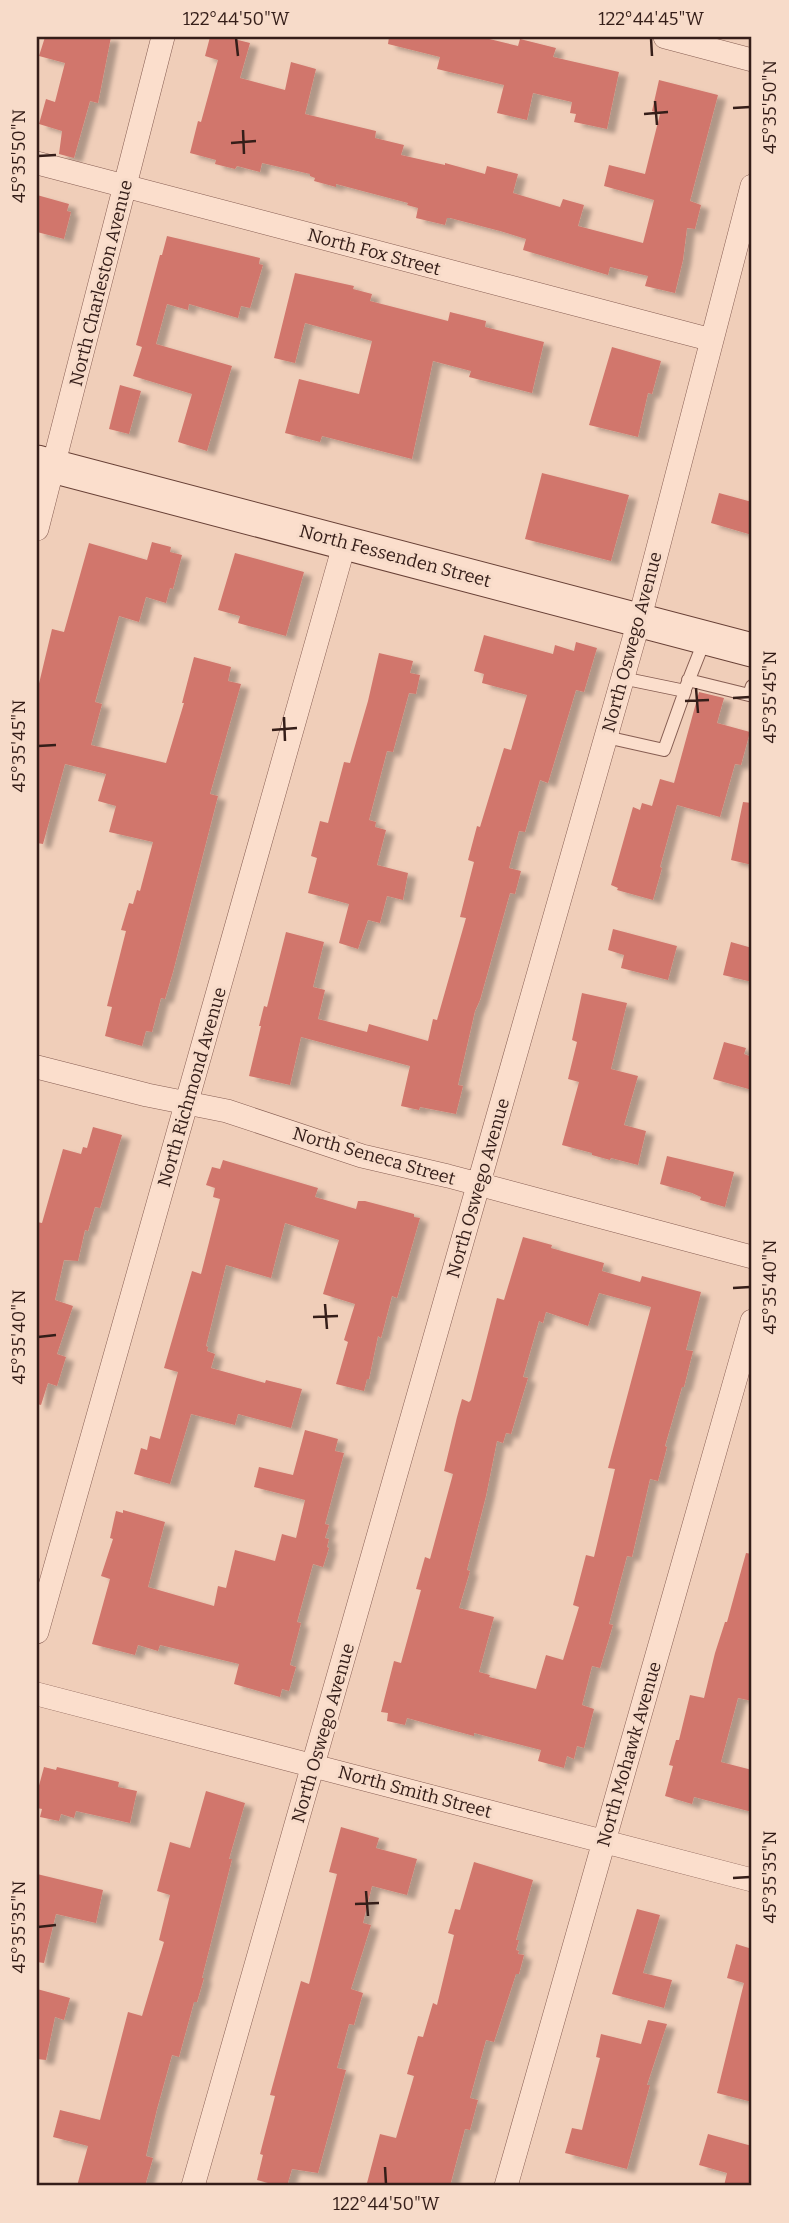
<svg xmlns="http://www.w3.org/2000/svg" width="789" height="2223" font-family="Bitter,serif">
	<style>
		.building { fill: #d1766c; fill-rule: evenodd; filter: url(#shadow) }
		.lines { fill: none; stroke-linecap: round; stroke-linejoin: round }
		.service-casing { stroke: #875e53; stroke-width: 14 }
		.minor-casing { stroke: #875e53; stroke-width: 24 }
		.secondary-casing { stroke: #684036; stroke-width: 35 }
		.service { stroke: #fbdecc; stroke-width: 12 }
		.minor { stroke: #fbdecc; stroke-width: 23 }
		.secondary { stroke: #fbdecc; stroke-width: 33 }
		.ticks { fill: none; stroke: #351e19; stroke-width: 2.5 }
		.labels { text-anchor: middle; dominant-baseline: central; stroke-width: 6; stroke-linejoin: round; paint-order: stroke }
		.street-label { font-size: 18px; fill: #351e19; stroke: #f7dbc9 }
		.neatline { fill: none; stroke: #351e19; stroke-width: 2.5 }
		.ticks-label { font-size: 18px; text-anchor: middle; fill: #351e19 }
	</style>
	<defs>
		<filter id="shadow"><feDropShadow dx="8" dy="4.5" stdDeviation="2" flood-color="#0004"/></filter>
	</defs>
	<rect width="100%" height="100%" fill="#f0ceb9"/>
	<path class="building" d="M45 37H111L98 103 90 101 74 158 59 154 62 131 39 124 46 99 55 102 65 63 39 56Z
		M210 37H226L250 43 240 78 285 90 291 62 316 69 305 114 376 131 375 138 404 145 401 155 445 165V163L485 174 487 166 518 174 513 193 560 207 563 199 584 205 578 226 643 243 654 200 604 186 609 165 645 174 660 114 652 111 659 80 718 95 690 201 701 205 695 229 687 228 683 260 675 293 645 286 648 276 610 267 608 275 523 250 526 239 500 231 450 218H447L445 225 416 218 418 208 407 205 408 203 336 184V187L314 181 315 178 310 176V174L262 163 260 172 237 166 235 169 215 164 216 160 190 153 198 121 201 122 218 60 205 56Z
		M389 37H481L518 46 520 39 556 48 553 57 619 72 607 129 574 122 576 114 570 113 572 102 533 93 527 120 497 113 504 85 437 69 440 57 388 44Z
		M37 195 69 204 67 211 71 212 64 239 37 232Z
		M167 236 260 258 259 264 263 265 250 308 241 306 238 318 189 304 188 310 167 304 156 344 232 366 207 451 178 442 192 394 133 376 142 347 136 345 160 255H162Z
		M295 273 354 286 353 289 372 294 370 301 448 321 450 312 486 321 485 327 544 342 532 393 469 377 471 371 433 361 412 459 322 436 320 442 285 433 299 379 359 394 372 341 305 323 295 363 274 358Z
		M612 347 661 361 652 394 648 393 638 437 589 425Z
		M120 385 141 391 129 434 109 429Z
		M542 473 629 495 611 561 525 539Z
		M719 493 752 502V535L711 523Z
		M152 542 171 547 170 552 182 555 173 589 170 588 166 603 146 597 139 622 119 616 95 702 102 704 91 745 166 763 184 703H182L194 657 231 667 228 681 241 684 210 794 218 796 173 972 165 999 161 998 152 1032 146 1031 142 1046 105 1036 112 1007 107 1006 126 931 121 930 129 903 133 904 137 890 140 891 153 842 109 832 116 806 98 801 106 774 65 764 43 844 37 843V692L52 629 64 632 89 543 147 560Z
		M235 553 304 572 286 636 238 623 240 616 218 610Z
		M484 635 553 654 555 645 574 651 576 642 597 648 584 692 576 690 548 783 540 780 525 832 519 831 509 868 521 871 515 894 510 893 480 1000 475 1011 458 1085 463 1086 456 1114 420 1107 419 1110 401 1106 410 1066 301 1037 290 1085 249 1076 261 1026H259L264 1006 267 1007 286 932 324 942 313 987 325 990 318 1019 367 1032 369 1024 428 1041 433 1019 437 1020 466 918 460 917 474 862 468 860 477 826 480 827 504 748 511 750 527 695 482 683 484 674 474 671Z
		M379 653 413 661 410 673 420 675 416 694 409 693 393 752 387 751 369 820 376 822 375 827 386 830 377 865 408 873 403 900 387 896 380 923 368 920 358 949 339 943 349 904 308 893 317 858 311 856 320 821 328 823 344 762 350 763 368 701Z
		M699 692 724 698 717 723 750 732 741 765 735 764 720 817 677 805 660 867 662 868 653 900 617 890 618 888 611 885 633 807 640 810 642 803 652 806 660 779 674 783Z
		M743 802 752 803V865L731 860Z
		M613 929 677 946 668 980 621 968 624 955 608 950Z
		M731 942 752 948V982L723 975Z
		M582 993 627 1003 611 1069 638 1076 624 1125 646 1131 638 1165 611 1158 610 1160 592 1155V1153L562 1145 579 1082 568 1079 577 1042 572 1040Z
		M724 1042 746 1048 744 1054 752 1057V1090L713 1079Z
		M93 1127 122 1135 100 1208 95 1207 88 1231 85 1230 78 1261 64 1260 55 1300 73 1306 57 1354 66 1357 57 1386 48 1383 41 1405 37 1404V1222L42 1223 63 1149 81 1154 83 1147 87 1148Z
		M667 1156 734 1172 725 1207 700 1200 701 1197 692 1193 660 1184Z
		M223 1160 318 1188 315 1197 356 1209 358 1201H365L414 1214V1217L420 1218 397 1298 392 1296 381 1338 378 1336 369 1379H367L364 1391 336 1384 348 1342 344 1340 355 1304 323 1294 339 1240 285 1223 271 1278 226 1265 206 1346 208 1347 207 1351 215 1354 211 1368 265 1383 266 1380 302 1389 291 1428 238 1414 235 1425 191 1414 170 1484 134 1474 141 1448 147 1450 150 1436 160 1439 178 1372 164 1368 166 1361 192 1271 201 1274 220 1199 213 1197 215 1188 206 1185 212 1167 220 1169Z
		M523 1237 552 1245 551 1248 604 1263 602 1271 640 1282 642 1276 701 1292 686 1350 693 1351 684 1387H682L665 1446 667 1447 658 1481 650 1479 632 1557 627 1556 609 1624 613 1625 600 1668 592 1666 582 1705 594 1709 584 1748 577 1746 574 1759 567 1756 564 1768 538 1761 541 1750 474 1733V1736L407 1718 405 1725 387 1721 388 1713 381 1712 394 1661 401 1663 421 1590 416 1589 425 1557 430 1559 453 1474 444 1471 457 1417 462 1399 469 1402 471 1400 497 1298 504 1300ZM599 1293 651 1307 608 1468 615 1469 594 1557 586 1555 573 1605 579 1607 563 1660 546 1655 536 1689 489 1677 490 1675 479 1672 494 1617 459 1608 470 1571 467 1570 486 1496 497 1441 503 1443 506 1433 511 1434 528 1378 523 1377 539 1321 543 1323 546 1312 588 1326Z
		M305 1430 338 1439 335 1451 344 1453 325 1524 329 1525 325 1538 329 1539 327 1547 329 1548 323 1567 313 1564 297 1622 301 1623 290 1665 296 1667 289 1691 282 1689 280 1697 234 1684 239 1664 160 1645 158 1651 138 1645 135 1655 92 1644 110 1579 101 1576 113 1539 110 1538 116 1511 123 1513V1510L165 1522 148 1587 214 1606 218 1586 226 1588 235 1550 275 1561 282 1534 296 1538 305 1500 254 1487 259 1467 293 1475Z
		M746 1553 752 1554V1701L738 1698 721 1762 752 1770V1812L694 1797 692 1804 665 1796 673 1766 669 1765 676 1740H679L690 1695 704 1698 715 1653 725 1622H727Z
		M44 1767 56 1770 57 1767 119 1782 118 1787 137 1791 130 1823 76 1811 74 1818 61 1814 59 1821 40 1817 42 1809 37 1808V1793Z
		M206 1791 245 1803 229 1859H232L202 1978H204L197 2002H194L179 2057 172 2055 157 2109 146 2156 153 2158 145 2186H77L88 2146 53 2137 60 2110 100 2120 128 2012 142 2016 164 1942 159 1940 170 1895 157 1891 170 1842 190 1848Z
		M341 1827 379 1838 376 1848 417 1859 407 1895 372 1886 363 1923 371 1925 351 1989 363 1993 354 2025 349 2024 337 2068 346 2070 318 2173 292 2169 287 2186H279L257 2180 263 2155 260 2154 275 2096 270 2095 301 1981 309 1984 337 1874 329 1872Z
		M474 1862 533 1880 516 1940H519L516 1950 519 1951 518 1954 524 1955 519 1974H516L494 2042 486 2040 470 2098 478 2100 470 2130 465 2129 450 2186H379L367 2183 380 2134 396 2138 414 2076 407 2074 418 2036 423 2037 433 2003 437 2005 454 1935 448 1933 455 1909 460 1910Z
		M37 1874 103 1890 96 1923 56 1914 44 1963 37 1962Z
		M637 1909 660 1915 643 1973 672 1980 664 2008 612 1994Z
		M736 1944 752 1949V2102L717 2093 744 1983 727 1978Z
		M37 1989 70 1998 64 2020 55 2017 46 2060 37 2059Z
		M648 2020 667 2024 647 2085H650L627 2169 565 2153 572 2128 582 2130 600 2058 596 2057 601 2034 641 2044Z
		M708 2134 752 2146V2186H724L727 2173 699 2165Z"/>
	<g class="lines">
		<g class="service-casing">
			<path id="service" d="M688 680 749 695 752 686
				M686 687 705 639
				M606 737 664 750 685 691 622 678"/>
		</g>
		<g class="minor-casing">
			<path id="minor" d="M665 37 752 60
				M37 163 712 340
				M37 529 163 37
				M37 1067 147 1095 227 1111 362 1156 448 1176 752 1257
				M37 1632 345 542
				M37 1694 752 1880
				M193 2186 639 621 752 186
				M506 2186 752 1321"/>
		</g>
		<g class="secondary-casing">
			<path id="secondary" d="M37 462 752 650"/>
		</g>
		<use href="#service" class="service"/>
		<use href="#minor" class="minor"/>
		<use href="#secondary" class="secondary"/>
	</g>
	<path class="ticks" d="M236 38 238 56M651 38 652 56M655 101 657 125M733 108 750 107M644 114 668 112M243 130 244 154M231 143 256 141M38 156 56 155M696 688 698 713M733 698 750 697M685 701 709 700M284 717 285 741M272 730 297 728M38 746 56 745M733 1288 750 1287M325 1304 327 1329M313 1317 338 1316M38 1337 56 1335M733 1878 750 1877M366 1891 368 1916M355 1904 379 1903M38 1927 56 1925M385 2167 386 2184"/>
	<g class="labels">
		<g class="street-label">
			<text transform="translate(374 252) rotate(15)">North Fox Street</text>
			<text transform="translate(101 283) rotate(-76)">North Charleston Avenue</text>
			<text transform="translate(395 556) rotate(15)">North Fessenden Street</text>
			<text transform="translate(632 642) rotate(-75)">North Oswego Avenue</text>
			<text transform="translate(192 1087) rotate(-74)">North Richmond Avenue</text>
			<text transform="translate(374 1156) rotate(16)">North Seneca Street</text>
			<text transform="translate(478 1188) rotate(-74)">North Oswego Avenue</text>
			<text transform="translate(323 1733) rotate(-74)">North Oswego Avenue</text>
			<text transform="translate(629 1754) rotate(-74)">North Mohawk Avenue</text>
			<text transform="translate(415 1792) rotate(15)">North Smith Street</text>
		</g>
	</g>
	<rect width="789" height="2223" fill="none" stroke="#f7dbc9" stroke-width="77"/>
	<rect x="38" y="38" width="712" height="2146" class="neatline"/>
	<g class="ticks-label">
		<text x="236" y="25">122°44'50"W</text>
		<text x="651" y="25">122°44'45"W</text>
		<text transform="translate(770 107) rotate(-90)" y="6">45°35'50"N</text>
		<text transform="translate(19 156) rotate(-90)" y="6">45°35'50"N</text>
		<text transform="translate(770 697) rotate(-90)" y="6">45°35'45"N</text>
		<text transform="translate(19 746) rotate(-90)" y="6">45°35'45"N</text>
		<text transform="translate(770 1287) rotate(-90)" y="6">45°35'40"N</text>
		<text transform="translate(19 1337) rotate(-90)" y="6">45°35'40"N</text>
		<text transform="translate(770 1877) rotate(-90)" y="6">45°35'35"N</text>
		<text transform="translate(19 1927) rotate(-90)" y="6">45°35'35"N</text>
		<text x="386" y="2210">122°44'50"W</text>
	</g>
</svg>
